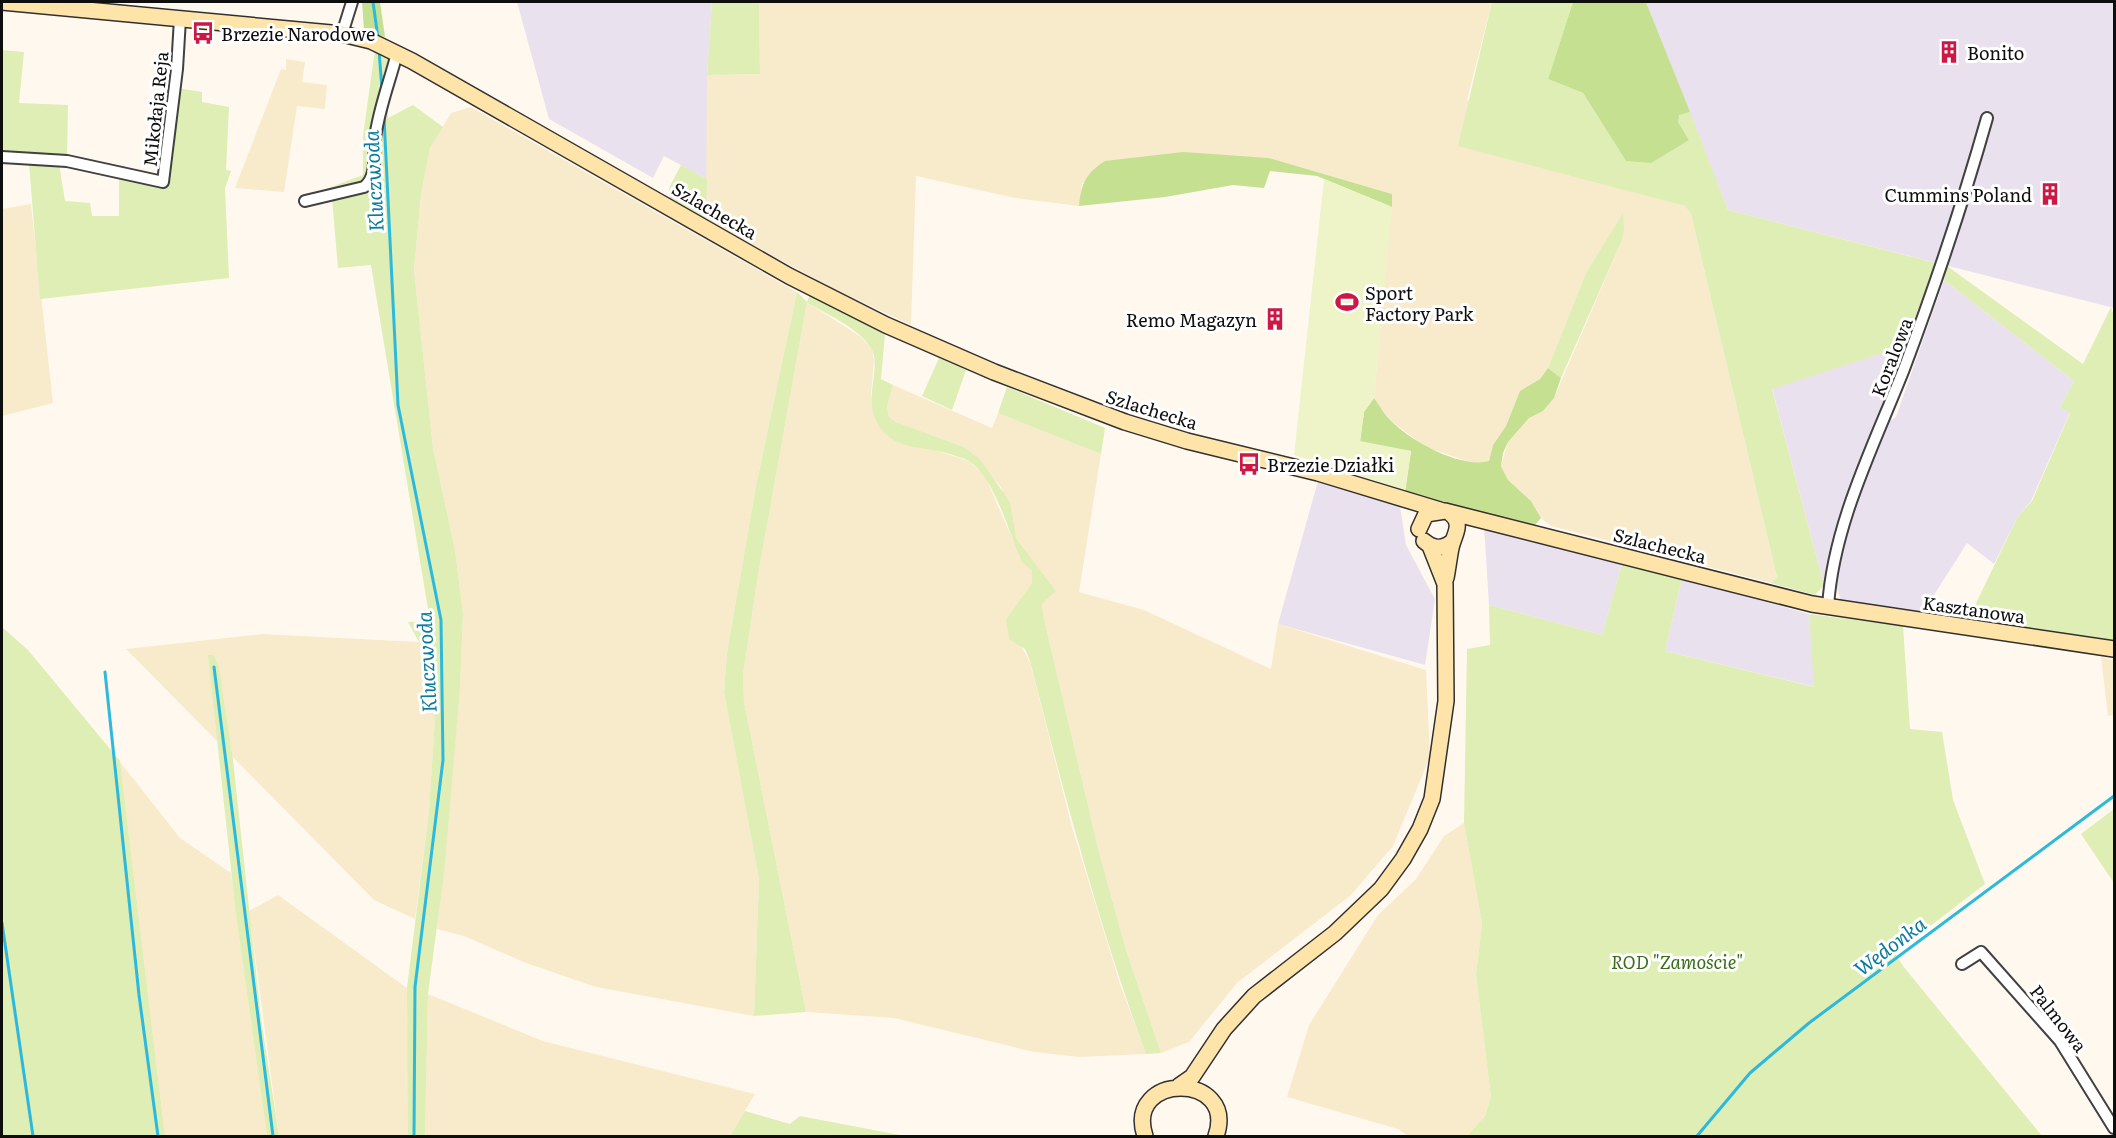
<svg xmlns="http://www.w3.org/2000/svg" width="2116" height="1138" font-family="Literata,serif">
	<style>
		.industrial { fill: #eae1ee }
		.farmland { fill: #f8ebcc }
		.green { fill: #deeeb4 }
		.forest { fill: #c5e091 }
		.pitch { fill: #eef4c7 }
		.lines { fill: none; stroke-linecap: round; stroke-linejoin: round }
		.stream { stroke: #2db9db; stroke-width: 3 }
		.street-casing { stroke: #414141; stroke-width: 14 }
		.secondary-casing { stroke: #303030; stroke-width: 18 }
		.street { stroke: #fff; stroke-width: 10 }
		.secondary { stroke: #ffe4aa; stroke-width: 15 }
		.labels { text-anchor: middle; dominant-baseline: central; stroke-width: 6; stroke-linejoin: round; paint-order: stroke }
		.poi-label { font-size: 18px; fill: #0e0e0e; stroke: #fff; text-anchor: start }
		.street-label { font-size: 18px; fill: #0e0e0e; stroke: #fff }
		.park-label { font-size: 18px; font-style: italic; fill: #3a6d17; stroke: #fff }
		.water-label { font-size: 20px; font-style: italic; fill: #0b7b9d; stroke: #fff }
	</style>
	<rect width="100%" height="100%" fill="#fff8ef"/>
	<path class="industrial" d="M517 2H712L707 75V179L664 156 653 178 549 119Z
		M1646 2H2114V308L1728 210Z
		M1944 280 2074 381 2060 407 2070 412 2031 501 2018 516 1994 564 1967 543 1920 617 1841 601 1835 582 1843 541 1888 422 1896 417Z
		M1904 346 1836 532 1824 585 1772 388Z
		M1318 481 1400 506 1406 545 1435 599 1425 665 1278 624Z
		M1484 526 1622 564 1602 635 1489 605Z
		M1682 578 1809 614 1815 687 1665 651Z"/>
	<path class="farmland" d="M759 2H1492L1467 100 1564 173 1685 206 1691 214 1777 577 1771 583 1551 526 1541 518 1531 501 1508 480 1501 466 1508 442 1529 418 1543 411 1554 398 1622 240 1623 214 1586 273 1548 368 1540 379 1520 391 1506 426 1493 445 1489 461 1478 465 1426 447 1391 421 1374 398 1392 194 1269 158 1245 157 1082 183 1079 206 1015 198 916 176 911 325 836 290 706 220 707 75 760 74Z
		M286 59 305 62 302 82 327 85 325 109 297 106 284 192 235 188 281 69 286 70Z
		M471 107 797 292 756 486 727 653 724 692 759 879 754 1016 596 987 526 963 464 936 437 929 460 690 463 613 455 550 433 448 414 270 421 195 430 148 451 113Z
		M31 204 53 403 2 416V209Z
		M807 302 861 337 872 349 874 361 871 394 875 418 941 452 969 461 985 476 1022 561 1032 571V583L1006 619 1030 662 1072 827 1120 984 1146 1054 1079 1057 1034 1052 894 1018 806 1012 744 702 743 675 757 581Z
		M893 385 992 428 998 413 1101 454 1079 592 1144 610 1271 669 1278 624 1426 670 1430 757 1393 846 1351 895 1237 983 1189 1042 1161 1053 1126 950 1099 852 1044 619 1042 604 1056 591 1016 538 1001 487 986 470 979 458 964 447 896 422 889 417 887 406Z
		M262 634 419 642 431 686 435 718 429 811 415 919 374 900 126 649Z
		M2101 657 2114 660V715L2108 716Z
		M120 762 180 838 231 873 267 1136H165Z
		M1464 823 1482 923 1476 975 1491 1097 1485 1116 1467 1136H1408L1398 1129 1287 1097 1309 1025 1378 915 1416 879 1444 836Z
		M278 895 407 988 409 1136H279L249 911Z
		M428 994 543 1041 755 1094 730 1136H425Z"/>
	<path class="green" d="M712 2H759L760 74 707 75Z
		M1492 2H1573L1548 79 1583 93 1626 161 1689 140 1678 122V115L1690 112 1728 210 1936 263 1904 346 1772 389 1824 585 1815 595 1771 583 1777 577 1691 214 1685 206 1458 146Z
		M375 49 392 57 368 177 358 185 304 197 363 175V136Z
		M2 50 24 52 19 103 68 105 67 157 2 153Z
		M177 88 202 92V102L229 107 226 170 231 171 225 188 229 278 40 299 29 163 59 164 65 201 90 203 92 216H119V177L164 185Z
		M388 101V118L413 105 443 127 430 148 421 195 414 270 433 448 455 550 463 613 460 690 444 873 428 994 425 1136H408L407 988 429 811 435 718 431 686 419 642 408 622 430 621 371 265 338 268 332 198 376 185 380 129Z
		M681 165 707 179 706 220 669 198V188Z
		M1623 213 1624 228 1622 240 1561 378 1548 368 1586 273Z
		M1947 266 2083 364 2111 307 2114 316V642L1966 624 2018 516 2032 501 2070 413 2060 407 2074 381 1944 280Z
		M797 292 807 302 810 294 885 334 881 379 893 385 887 406 889 417 896 422 964 447 979 458 1010 502 1016 538 1056 591 1042 604 1044 619 1099 852 1126 950 1161 1053 1146 1054C1099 926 1064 794 1030 661L1025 649 1009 639 1006 619 1032 583V571L1022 562C1009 534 995 478 969 461 962 457 951 455 943 452 924 447 902 449 887 435 856 408 884 370 871 348 858 327 827 315 807 302L757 581 743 675 744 702 806 1012 754 1016 759 879 724 692 727 653 756 486Z
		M939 358 966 370 952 410 922 396Z
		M1007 387 1105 428 1101 454 998 413Z
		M1622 564 1682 578 1665 651 1814 687 1809 614 1903 626 1910 729 1942 732 1953 800 1985 884 1895 953 1903 966 2042 1136H1467L1485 1116 1491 1097 1476 975 1482 923 1464 823 1467 649 1490 645 1489 605 1602 635Z
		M2 627 28 650 120 761 165 1136H2Z
		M208 655H214L219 668 233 760 261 1018 279 1136H267L235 906Z
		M2114 809V883L2081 834Z
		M745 1111 790 1124 800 1116 905 1136H730Z"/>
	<path class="forest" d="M362 2H380L385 37 364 30Z
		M1573 2H1646L1690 112 1679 115 1678 122 1689 140 1651 163 1626 161 1583 93 1548 79Z
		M1183 152 1269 158 1392 194V207L1317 176 1270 171 1264 188 1233 185 1165 197 1079 206C1081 184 1086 173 1105 161Z
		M1548 368 1561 378 1554 398 1543 411 1529 418 1508 442 1503 453 1501 466 1508 480 1531 501 1541 518 1535 525 1405 493 1411 451 1360 442 1364 412 1374 398C1380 406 1385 415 1391 421 1411 441 1461 469 1489 461L1493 445 1506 426 1520 391 1540 379Z"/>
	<path class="pitch" d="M1324 179 1392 207 1374 398 1364 412 1360 441 1411 451 1405 490 1294 455Z"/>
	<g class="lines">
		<path class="stream" d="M373 2 378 38
			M379 51 382 89
			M384 117 398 405 441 620 443 760 415 987 414 1136
			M214 667 273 1136
			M105 672 139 995 158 1136
			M2 923 33 1136
			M1697 1136 1750 1073 1809 1023 2114 796"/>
		<g class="street-casing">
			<path id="street" d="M342 34 352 2
				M2 157 67 161 163 182 177 69 180 19
				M305 201 364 187C378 176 373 155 375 139 378 111 390 81 397 53
				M1828 607C1833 525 1874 445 1904 369 1935 286 1963 203 1987 118
				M1962 964 1981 952 2060 1041 2114 1128"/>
		</g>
		<g class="secondary-casing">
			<path id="secondary" d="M2 2 342 34 371 41 412 61 789 276 886 325 994 372 1125 422 1187 441 1318 473 1440 510
				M1419 529 1426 514 1445 511 1812 604 2114 649
				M1424 541C1433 549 1443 550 1453 541
				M1446 578C1448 568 1449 558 1451 548 1454 534 1464 524 1450 513
				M1179 1086 1192 1077 1224 1029 1254 996 1335 933 1381 889 1403 859 1420 829 1432 799 1446 701 1445 584 1430 546
				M1145 1136C1124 1072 1238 1072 1216 1136"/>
		</g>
		<use href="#street" class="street"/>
		<use href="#secondary" class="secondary"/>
	</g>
	<defs>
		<g id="bus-bare" transform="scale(1.8)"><path d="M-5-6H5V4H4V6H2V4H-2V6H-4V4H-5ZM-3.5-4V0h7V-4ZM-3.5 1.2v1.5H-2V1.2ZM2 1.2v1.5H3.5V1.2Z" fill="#cd1745" stroke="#fff" stroke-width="2.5" paint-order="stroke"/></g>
		<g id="building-bare" transform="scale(1.8)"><path d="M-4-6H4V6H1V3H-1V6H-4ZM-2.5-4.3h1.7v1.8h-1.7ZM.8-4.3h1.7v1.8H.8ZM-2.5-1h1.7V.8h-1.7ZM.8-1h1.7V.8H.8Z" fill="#cd1745" stroke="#fff" stroke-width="2.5" paint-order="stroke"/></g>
		<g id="stadium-bare" transform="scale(1.8)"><path d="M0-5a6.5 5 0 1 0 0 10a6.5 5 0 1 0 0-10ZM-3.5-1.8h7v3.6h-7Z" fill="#cd1745" stroke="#fff" stroke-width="2.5" paint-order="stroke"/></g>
	</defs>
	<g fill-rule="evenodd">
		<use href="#bus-bare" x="203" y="33"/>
		<use href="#building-bare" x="1949" y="52"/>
		<use href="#building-bare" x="2050" y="194"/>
		<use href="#stadium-bare" x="1347" y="302"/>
		<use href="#building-bare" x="1275" y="319"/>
		<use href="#bus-bare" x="1249" y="464"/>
	</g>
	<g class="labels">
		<g class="poi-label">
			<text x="221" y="33">Brzezie Narodowe</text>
			<text x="1967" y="52">Bonito</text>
			<text x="2032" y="194" text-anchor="end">Cummins Poland</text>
			<text x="1365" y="292">Sport<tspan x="1365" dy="21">Factory Park</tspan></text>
			<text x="1257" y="319" text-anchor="end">Remo Magazyn</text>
			<text x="1267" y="464">Brzezie Działki</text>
		</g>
		<g class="street-label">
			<text transform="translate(155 109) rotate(-84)">Mikołaja Reja</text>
			<text transform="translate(715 210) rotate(30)">Szlachecka</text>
			<text transform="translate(1891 357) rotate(-69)">Koralowa</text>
			<text transform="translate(1152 409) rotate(17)">Szlachecka</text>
			<text transform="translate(1660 545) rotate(14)">Szlachecka</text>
			<text transform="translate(1974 609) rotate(8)">Kasztanowa</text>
			<text transform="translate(2059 1018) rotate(52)">Palmowa</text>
		</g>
		<g class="park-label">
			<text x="1677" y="961">ROD "Zamoście"</text>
		</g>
		<g class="water-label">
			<text transform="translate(372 181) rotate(-93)">Kluczwoda</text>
			<text transform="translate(425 662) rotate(-93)">Kluczwoda</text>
			<text transform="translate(1889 945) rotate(-37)">Wędonka</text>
		</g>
	</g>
	<rect width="2116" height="1138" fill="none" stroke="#0e0e0e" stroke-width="6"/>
</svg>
